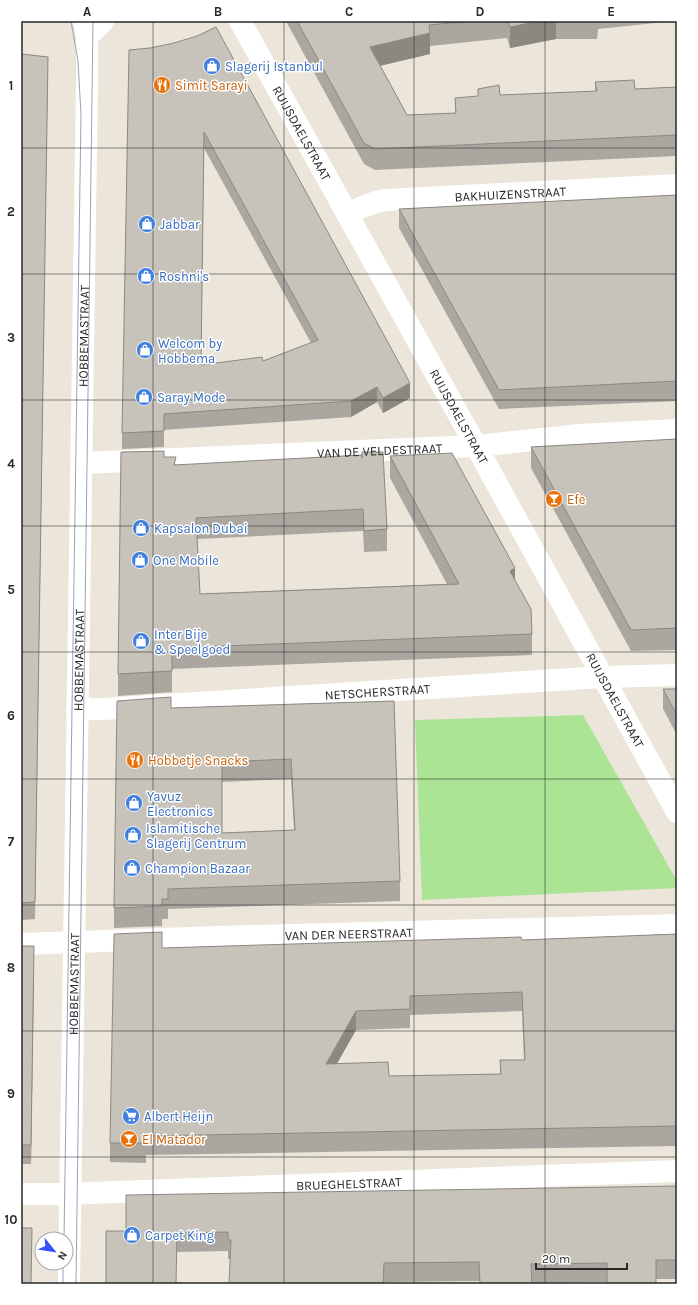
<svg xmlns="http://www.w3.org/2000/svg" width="698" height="1305" font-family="Karla,sans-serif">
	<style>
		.green { fill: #ace495 }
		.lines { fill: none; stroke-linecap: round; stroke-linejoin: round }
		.street { stroke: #fff; stroke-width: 22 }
		.tram { stroke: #9d9fb4; stroke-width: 1 }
		.wall { fill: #aba7a0; fill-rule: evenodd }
		.shaded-wall { fill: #8b8882 }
		.building { fill: #c7c2ba; stroke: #8b8882; fill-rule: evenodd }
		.grid { fill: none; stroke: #292929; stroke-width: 1; stroke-opacity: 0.55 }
		.labels { text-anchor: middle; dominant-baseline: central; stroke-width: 3; stroke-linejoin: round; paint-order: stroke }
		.shop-label { font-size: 13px; fill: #366cbe; stroke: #fff; text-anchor: start }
		.food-label { font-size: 13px; fill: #c56008; stroke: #fff; text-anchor: start }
		.street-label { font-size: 13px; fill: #292929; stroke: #fff }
		.neatline { fill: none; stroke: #292929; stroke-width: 1.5 }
		.grid-label { font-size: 13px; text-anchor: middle; font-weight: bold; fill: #292929 }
	</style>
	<rect width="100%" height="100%" fill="#ece5da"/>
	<path class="green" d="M583 715 677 881V888L422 900 415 720Z"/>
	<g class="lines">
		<g class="street">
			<path id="s1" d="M240 21 476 446 677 812"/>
			<path d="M87 37 103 21"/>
			<path id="s2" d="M347 214C360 208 371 202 386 200L677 185"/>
			<path id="s3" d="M82 463 476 446 580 435 677 430"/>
			<path id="s4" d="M77 709H103L603 677 677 675"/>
			<path id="s5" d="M21 944 218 937 677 925"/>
			<path id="s6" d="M21 1194H64L677 1171"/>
			<path id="s7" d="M69 1284 87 84V37L84 21"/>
		</g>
		<path class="tram" d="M64 1239 81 115 78 61 71 21
			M63 1284V1263
			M76 1284 93 21"/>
	</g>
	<path class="wall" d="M287 21H674L598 29 597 39H556L510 48 507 38 430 46V54L380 66 407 115 455 113V98L595 91V82L635 89 677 87V156L375 170 364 164 287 23Z
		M150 48 410 398 383 413 377 402 351 417 164 430V447L122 449V433ZM204 148 311 343 263 361 201 365Z
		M21 54 48 57 35 919 21 920Z
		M677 195V401L499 409 399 228V209Z
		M677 439V650L631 651 531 468V447Z
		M362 455 387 529V551L364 552 363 531 197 539 200 594 447 584 390 478V456L515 580 532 634V655L172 669V692L118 696V674L164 457 176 465Z
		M663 689H677V735L663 709Z
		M394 701 400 881V901L168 909V919H162V926L114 928V908L171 708ZM291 779 294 830 222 833V782Z
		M677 934V1146L146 1155V1163L110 1162V1143L162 948 522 940ZM522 1011 524 1060H500V1074L389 1076 337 1063 356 1030 410 1028V1015Z
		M21 946 34 965 31 1164H21Z
		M677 1186V1279H656L607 1282 532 1283 479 1281 384 1282 228 1259V1251L177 1252 106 1284 126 1231Z"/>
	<path class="shaded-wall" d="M540 21H556V39L510 48V27Z
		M430 33V54L370 68V47Z
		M410 383V398L383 413V398Z
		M377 387V402L351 417V401Z
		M515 568V589L510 571Z
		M34 946V965L31 1164V1145Z
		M356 1011V1030L326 1083V1064Z"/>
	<path class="building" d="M297 21H472L429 25 430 33 370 47 407 115 456 113 455 98 478 96V89L499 85 500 95 597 91 595 82 634 80 635 89 677 87V135L375 149 364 143Z
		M508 21H540L510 27Z
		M216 27 410 383 383 398 377 387 351 401 164 414V431L122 433 129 50 150 48 174 43 197 36ZM204 132 318 340 263 361 262 357 201 365Z
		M21 54 48 57 35 902 21 903Z
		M677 195V381L499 390 399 209Z
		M677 439V628L631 630 531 447Z
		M164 451V457H176L174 465 362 455V458V452H383L387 529 364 531 363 509 196 518 200 594 459 584 390 456 452 453 515 568 510 571 531 609 532 634 172 648V671L118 674 121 452Z
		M663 689H677V715Z
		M171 697V708L394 701 400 881 168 889V899H162V906L114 908 117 701ZM291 759 295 830 222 833V762Z
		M162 932V948L521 937 522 940 677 934V1126L146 1136V1143H110L114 934ZM522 992 525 1060H500L501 1074 389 1076 388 1062 326 1064 356 1011 410 1009V996Z
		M21 946H34L31 1145H21Z
		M677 1186V1260H656V1284H607V1263L531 1264 532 1284H480L479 1262 384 1263 383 1284H229L231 1240H228V1232L177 1233 176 1283H182V1284H106V1231H126V1195Z
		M21 1228H32L31 1284H21Z"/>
	<path class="grid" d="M153 21V1284M284 21V1284M414 21V1284M545 21V1284M21 148H677M21 274H677M21 400H677M21 526H677M21 652H677M21 779H677M21 905H677M21 1031H677M21 1157H677"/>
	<defs>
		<g id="shop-disc" transform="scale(0.9)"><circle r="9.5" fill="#3f7fe0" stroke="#fff"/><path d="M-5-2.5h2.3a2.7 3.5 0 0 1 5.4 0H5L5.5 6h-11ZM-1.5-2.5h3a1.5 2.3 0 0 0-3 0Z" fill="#fff"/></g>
		<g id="restaurant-disc" transform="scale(0.9)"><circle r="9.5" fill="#e8710a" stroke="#fff"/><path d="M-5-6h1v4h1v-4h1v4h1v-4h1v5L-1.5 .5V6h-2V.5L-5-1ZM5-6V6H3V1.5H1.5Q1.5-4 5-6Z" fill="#fff"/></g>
		<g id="bar-disc" transform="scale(0.9)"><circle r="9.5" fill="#e8710a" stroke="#fff"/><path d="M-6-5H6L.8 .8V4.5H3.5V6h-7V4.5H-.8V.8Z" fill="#fff"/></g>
		<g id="supermarket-disc" transform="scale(0.9)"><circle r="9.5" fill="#3f7fe0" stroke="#fff"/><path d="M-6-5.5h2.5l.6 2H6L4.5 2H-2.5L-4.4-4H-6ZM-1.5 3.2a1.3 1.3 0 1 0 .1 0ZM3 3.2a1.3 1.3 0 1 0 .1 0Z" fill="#fff"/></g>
	</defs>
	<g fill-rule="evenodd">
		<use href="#shop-disc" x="212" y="66"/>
		<use href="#restaurant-disc" x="162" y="85"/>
		<use href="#shop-disc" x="147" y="224"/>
		<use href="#shop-disc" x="146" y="276"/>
		<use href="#shop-disc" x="145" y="350"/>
		<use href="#shop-disc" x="144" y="397"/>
		<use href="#bar-disc" x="554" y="499"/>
		<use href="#shop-disc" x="141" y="528"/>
		<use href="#shop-disc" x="140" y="560"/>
		<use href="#shop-disc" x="141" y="641"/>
		<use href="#restaurant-disc" x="135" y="760"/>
		<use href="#shop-disc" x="134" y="803"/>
		<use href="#shop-disc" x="133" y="835"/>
		<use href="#shop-disc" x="132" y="868"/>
		<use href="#supermarket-disc" x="131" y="1116"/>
		<use href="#bar-disc" x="129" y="1139"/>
		<use href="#shop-disc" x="132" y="1235"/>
	</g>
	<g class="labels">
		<g class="shop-label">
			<text x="225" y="66">Slagerij Istanbul</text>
			<text x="160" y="224">Jabbar</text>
			<text x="159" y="276">Roshni's</text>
			<text x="158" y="343">Welcom by<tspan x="158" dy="15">Hobbema</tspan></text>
			<text x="157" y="397">Saray Mode</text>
			<text x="154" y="528">Kapsalon Dubai</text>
			<text x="153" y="560">One Mobile</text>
			<text x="154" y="634">Inter Bije<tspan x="154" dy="15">&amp; Speelgoed</tspan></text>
			<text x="147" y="796">Yavuz<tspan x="147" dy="15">Electronics</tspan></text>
			<text x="146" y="828">Islamitische<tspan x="146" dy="15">Slagerij Centrum</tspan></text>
			<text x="145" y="868">Champion Bazaar</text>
			<text x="144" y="1116">Albert Heijn</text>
			<text x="145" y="1235">Carpet King</text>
		</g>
		<g class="food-label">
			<text x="175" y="85">Simit Sarayi</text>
			<text x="567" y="499">Efe</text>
			<text x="148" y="760">Hobbetje Snacks</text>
			<text x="142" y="1139">El Matador</text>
		</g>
		<g class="street-label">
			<text stroke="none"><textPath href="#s1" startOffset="128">RUIJSDAELSTRAAT</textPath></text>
			<text stroke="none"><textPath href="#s2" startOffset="166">BAKHUIZENSTRAAT</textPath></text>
			<text stroke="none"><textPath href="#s7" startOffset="948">HOBBEMASTRAAT</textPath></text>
			<text stroke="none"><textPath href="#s1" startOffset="452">RUIJSDAELSTRAAT</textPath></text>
			<text stroke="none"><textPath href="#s3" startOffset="298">VAN DE VELDESTRAAT</textPath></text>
			<text stroke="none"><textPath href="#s7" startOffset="624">HOBBEMASTRAAT</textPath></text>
			<text stroke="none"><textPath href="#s4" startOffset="301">NETSCHERSTRAAT</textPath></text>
			<text stroke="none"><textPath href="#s1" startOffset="776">RUIJSDAELSTRAAT</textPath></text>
			<text stroke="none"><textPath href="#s5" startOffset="328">VAN DER NEERSTRAAT</textPath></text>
			<text stroke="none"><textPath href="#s7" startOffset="300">HOBBEMASTRAAT</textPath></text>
			<text stroke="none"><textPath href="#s6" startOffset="328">BRUEGHELSTRAAT</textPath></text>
		</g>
	</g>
	<rect width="698" height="1305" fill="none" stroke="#ffffff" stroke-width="44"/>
	<g transform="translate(54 1251) rotate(120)"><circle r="19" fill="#ffffff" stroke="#a9a9a9"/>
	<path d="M0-3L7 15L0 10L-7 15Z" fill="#3650fe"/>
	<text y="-6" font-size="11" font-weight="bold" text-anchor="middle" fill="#292929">N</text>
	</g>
	<path d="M536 1263v6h91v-6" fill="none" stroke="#292929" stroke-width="2"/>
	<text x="542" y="1263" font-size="12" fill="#292929" stroke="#ffffff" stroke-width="3" paint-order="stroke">20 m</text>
	<rect x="22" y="22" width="654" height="1261" class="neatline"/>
	<g class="grid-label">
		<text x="87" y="16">A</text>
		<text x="218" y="16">B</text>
		<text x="349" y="16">C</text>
		<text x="480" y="16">D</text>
		<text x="611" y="16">E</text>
		<text x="11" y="90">1</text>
		<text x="11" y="216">2</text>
		<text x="11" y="342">3</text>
		<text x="11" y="468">4</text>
		<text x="11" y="594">5</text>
		<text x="11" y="720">6</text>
		<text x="11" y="846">7</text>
		<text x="11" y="972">8</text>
		<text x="11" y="1098">9</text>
		<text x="11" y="1224">10</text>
	</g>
</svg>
